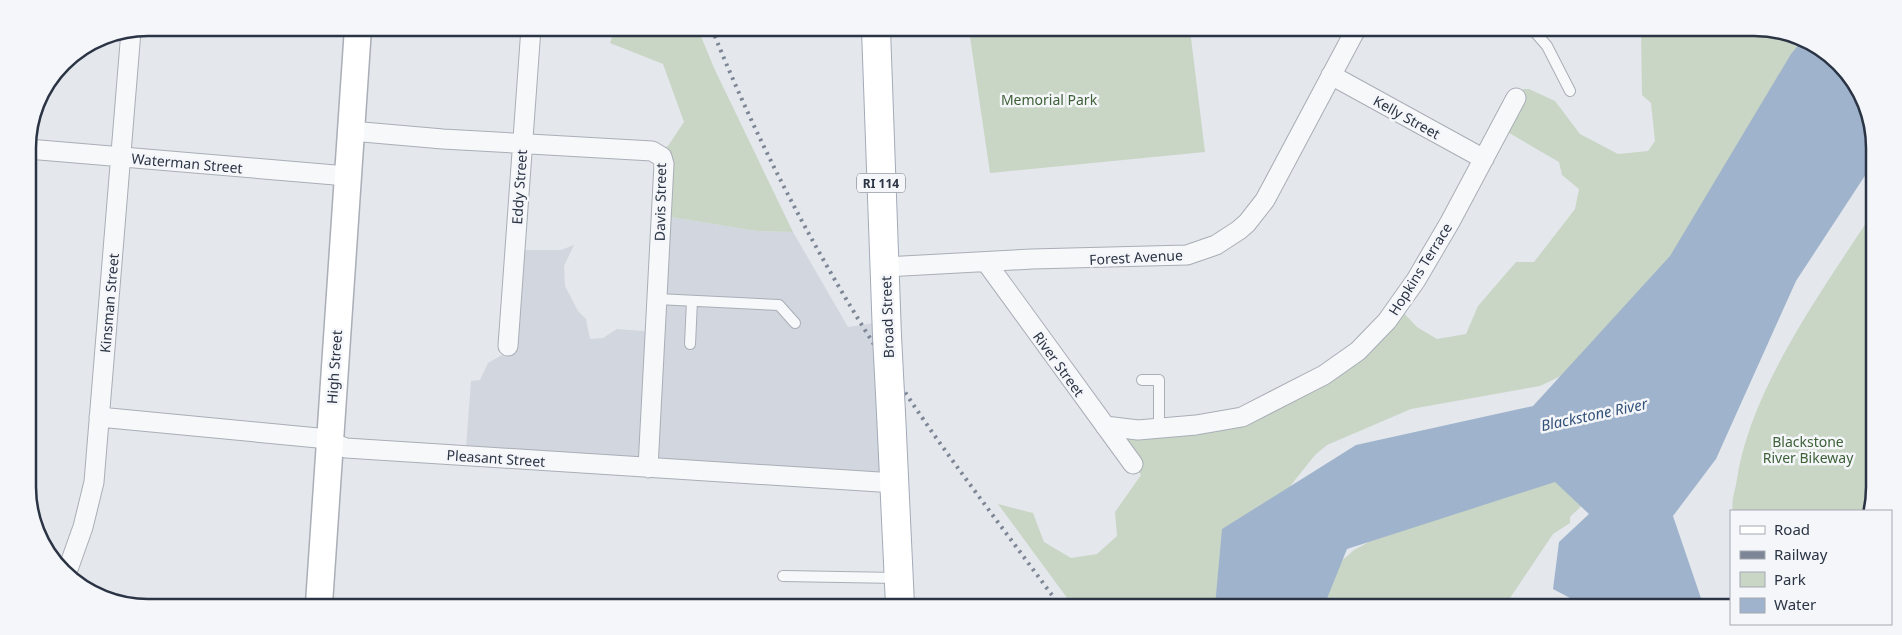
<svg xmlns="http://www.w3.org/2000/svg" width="1902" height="635" font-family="'Noto Sans',sans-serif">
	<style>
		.built { fill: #d2d6de }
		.green { fill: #c9d6c5 }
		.water { fill: #9fb4cc }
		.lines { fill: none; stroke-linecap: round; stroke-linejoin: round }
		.lane-casing { stroke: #a9aeb7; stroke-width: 12 }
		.street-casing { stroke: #a9aeb7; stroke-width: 21 }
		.secondary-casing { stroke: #a9aeb7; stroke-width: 29 }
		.primary-casing { stroke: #a3abb8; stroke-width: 30 }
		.lane { stroke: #f7f8fa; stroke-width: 10 }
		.street { stroke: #f7f8fa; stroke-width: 19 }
		.secondary { stroke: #fff; stroke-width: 26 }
		.primary { stroke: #fff; stroke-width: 28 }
		.rail { stroke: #7d8696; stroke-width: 4; stroke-dasharray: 2.5 5; stroke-linecap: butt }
		.primary-bridge-casing { stroke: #a3abb8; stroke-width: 30; stroke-linecap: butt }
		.primary-bridge { stroke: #fff; stroke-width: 28 }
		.labels { text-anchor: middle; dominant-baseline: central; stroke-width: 5; stroke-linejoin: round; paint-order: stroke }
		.shield { fill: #f4f6f9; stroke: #676e7b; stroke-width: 1 }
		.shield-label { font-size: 12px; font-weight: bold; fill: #2b3445 }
		.park-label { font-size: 14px; fill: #3f6138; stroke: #f4f6f9 }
		.street-label { font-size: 14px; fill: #2b3445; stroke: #f4f6f9 }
		.water-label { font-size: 15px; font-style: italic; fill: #34527a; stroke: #f4f6f9 }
		.rim { fill: none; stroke: #2b3445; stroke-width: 2.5 }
	</style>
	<rect width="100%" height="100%" fill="#e4e7ec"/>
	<path class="built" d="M889 29 967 30 964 35 889 37Z
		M664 216 757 231 793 232 848 327 888 321 895 477 466 448 471 381 480 380 488 363 509 351 521 250H561L574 245 564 266 565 286 578 311 586 319 590 339 603 338 617 329 656 332Z"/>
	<path class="green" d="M615 29H698L714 68 793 232 757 231 664 216 659 150 668 146 684 122 663 64 610 43Z
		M969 30H1190L1205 152 990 173Z
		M1641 31 1785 32 1809 47 1669 297 1565 374 1540 386 1411 409 1327 445 1315 455 1237 553 1215 606H1073L998 504 1033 513 1044 542 1071 558 1097 554 1117 536 1115 512 1141 475 1115 437 1241 414 1333 369 1397 306 1417 327 1437 339 1466 334 1478 306 1516 262H1534L1575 209 1579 189 1562 175 1559 162 1504 130 1503 125 1523 89H1529L1555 101 1580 134 1618 154 1648 151 1655 141 1651 103 1642 95Z
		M1872 214 1870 511H1733C1731 503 1734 493 1736 485 1748 392 1821 292 1872 214Z
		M1559 477 1601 487 1570 517V523L1553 534 1504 607 1307 606 1319 581 1354 550 1427 510Z"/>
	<path class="water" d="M1801 42 1844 69 1872 125V165L1796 281 1716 459 1673 516 1704 607H1587L1553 589 1559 542 1589 514 1555 482 1347 549 1324 606H1215L1222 529 1356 445 1533 406 1670 256 1791 54Z"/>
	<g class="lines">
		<g class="lane-casing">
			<path id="lane" d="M1534 31 1547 46 1570 91
				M657 299 779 305 795 323
				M690 344 692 301
				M1142 380H1159V427
				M783 576 898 578
				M760 604 809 605"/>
		</g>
		<g class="street-casing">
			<path id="street" d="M1331 75 1484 159
				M351 131 443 139 652 151 662 157 664 164 648 468
				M28 149 347 176
				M986 262 1133 464
				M885 267 1032 259 1187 255 1216 245 1239 230 1247 223 1265 200 1355 31
				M508 346 531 28
				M99 417 318 438 346 448 895 483
				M1105 426 1138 430 1196 425 1242 417 1324 375 1358 351 1387 321 1416 280 1450 222 1516 98
				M67 572 83 527 94 482 131 31"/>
		</g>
		<g class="secondary-casing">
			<path id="secondary" d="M319 604 358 28"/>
		</g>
		<g class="primary-casing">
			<path id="primary" d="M876 29 887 336
				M891 413 900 605"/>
		</g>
		<use href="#lane" class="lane"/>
		<use href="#street" class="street"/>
		<use href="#secondary" class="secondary"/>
		<use href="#primary" class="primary"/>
		<path class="rail" d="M712 29C770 174 847 311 937 439 977 495 1019 550 1060 606"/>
		<g class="primary-bridge-casing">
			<path id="primary-bridge" d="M887 336 891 413"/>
		</g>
		<use href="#primary-bridge" class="primary-bridge"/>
	</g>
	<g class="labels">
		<rect class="shield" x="857" y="173.5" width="48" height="19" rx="4"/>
		<g class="shield-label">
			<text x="881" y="183">RI 114</text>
		</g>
		<g class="park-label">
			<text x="1049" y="99">Memorial Park</text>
			<text x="1808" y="441">Blackstone<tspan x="1808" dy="16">River Bikeway</tspan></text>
		</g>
		<g class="street-label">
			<text transform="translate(1407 117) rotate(29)">Kelly Street</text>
			<text transform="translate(187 163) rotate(5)">Waterman Street</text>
			<text transform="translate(519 187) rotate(-86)">Eddy Street</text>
			<text transform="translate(660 202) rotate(-89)">Davis Street</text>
			<text transform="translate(1136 257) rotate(-3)">Forest Avenue</text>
			<text transform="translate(1420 269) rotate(-58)">Hopkins Terrace</text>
			<text transform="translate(109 303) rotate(-85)">Kinsman Street</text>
			<text transform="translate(887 317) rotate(-92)">Broad Street</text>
			<text transform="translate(1059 364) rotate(54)">River Street</text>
			<text transform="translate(334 367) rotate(-86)">High Street</text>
			<text transform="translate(496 458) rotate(4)">Pleasant Street</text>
		</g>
		<g class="water-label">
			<text transform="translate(1594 414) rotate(-12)">Blackstone River</text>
		</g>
	</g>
	<path d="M0 0H1902V635H0ZM148 36H1754A112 112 0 0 1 1866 148V487A112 112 0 0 1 1754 599H148A112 112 0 0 1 36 487V148A112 112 0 0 1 148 36Z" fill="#f4f6f9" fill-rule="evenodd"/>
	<path class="rim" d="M148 36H1754A112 112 0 0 1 1866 148V487A112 112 0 0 1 1754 599H148A112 112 0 0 1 36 487V148A112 112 0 0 1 148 36Z"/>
	<rect x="1730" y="510" width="162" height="115" fill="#f4f6f9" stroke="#a4a8b1"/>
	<rect x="1740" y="526" width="25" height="8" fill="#ffffff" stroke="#a4a8b1"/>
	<text x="1774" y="535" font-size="15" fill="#2b3445">Road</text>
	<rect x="1740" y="551" width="25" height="8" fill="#7d8696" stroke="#a4a8b1"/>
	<text x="1774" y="560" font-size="15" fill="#2b3445">Railway</text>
	<rect x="1740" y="572" width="25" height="15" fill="#c9d6c5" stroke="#a4a8b1"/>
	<text x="1774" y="585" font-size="15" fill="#2b3445">Park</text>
	<rect x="1740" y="598" width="25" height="15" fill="#9fb4cc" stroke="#a4a8b1"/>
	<text x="1774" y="610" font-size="15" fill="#2b3445">Water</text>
</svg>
